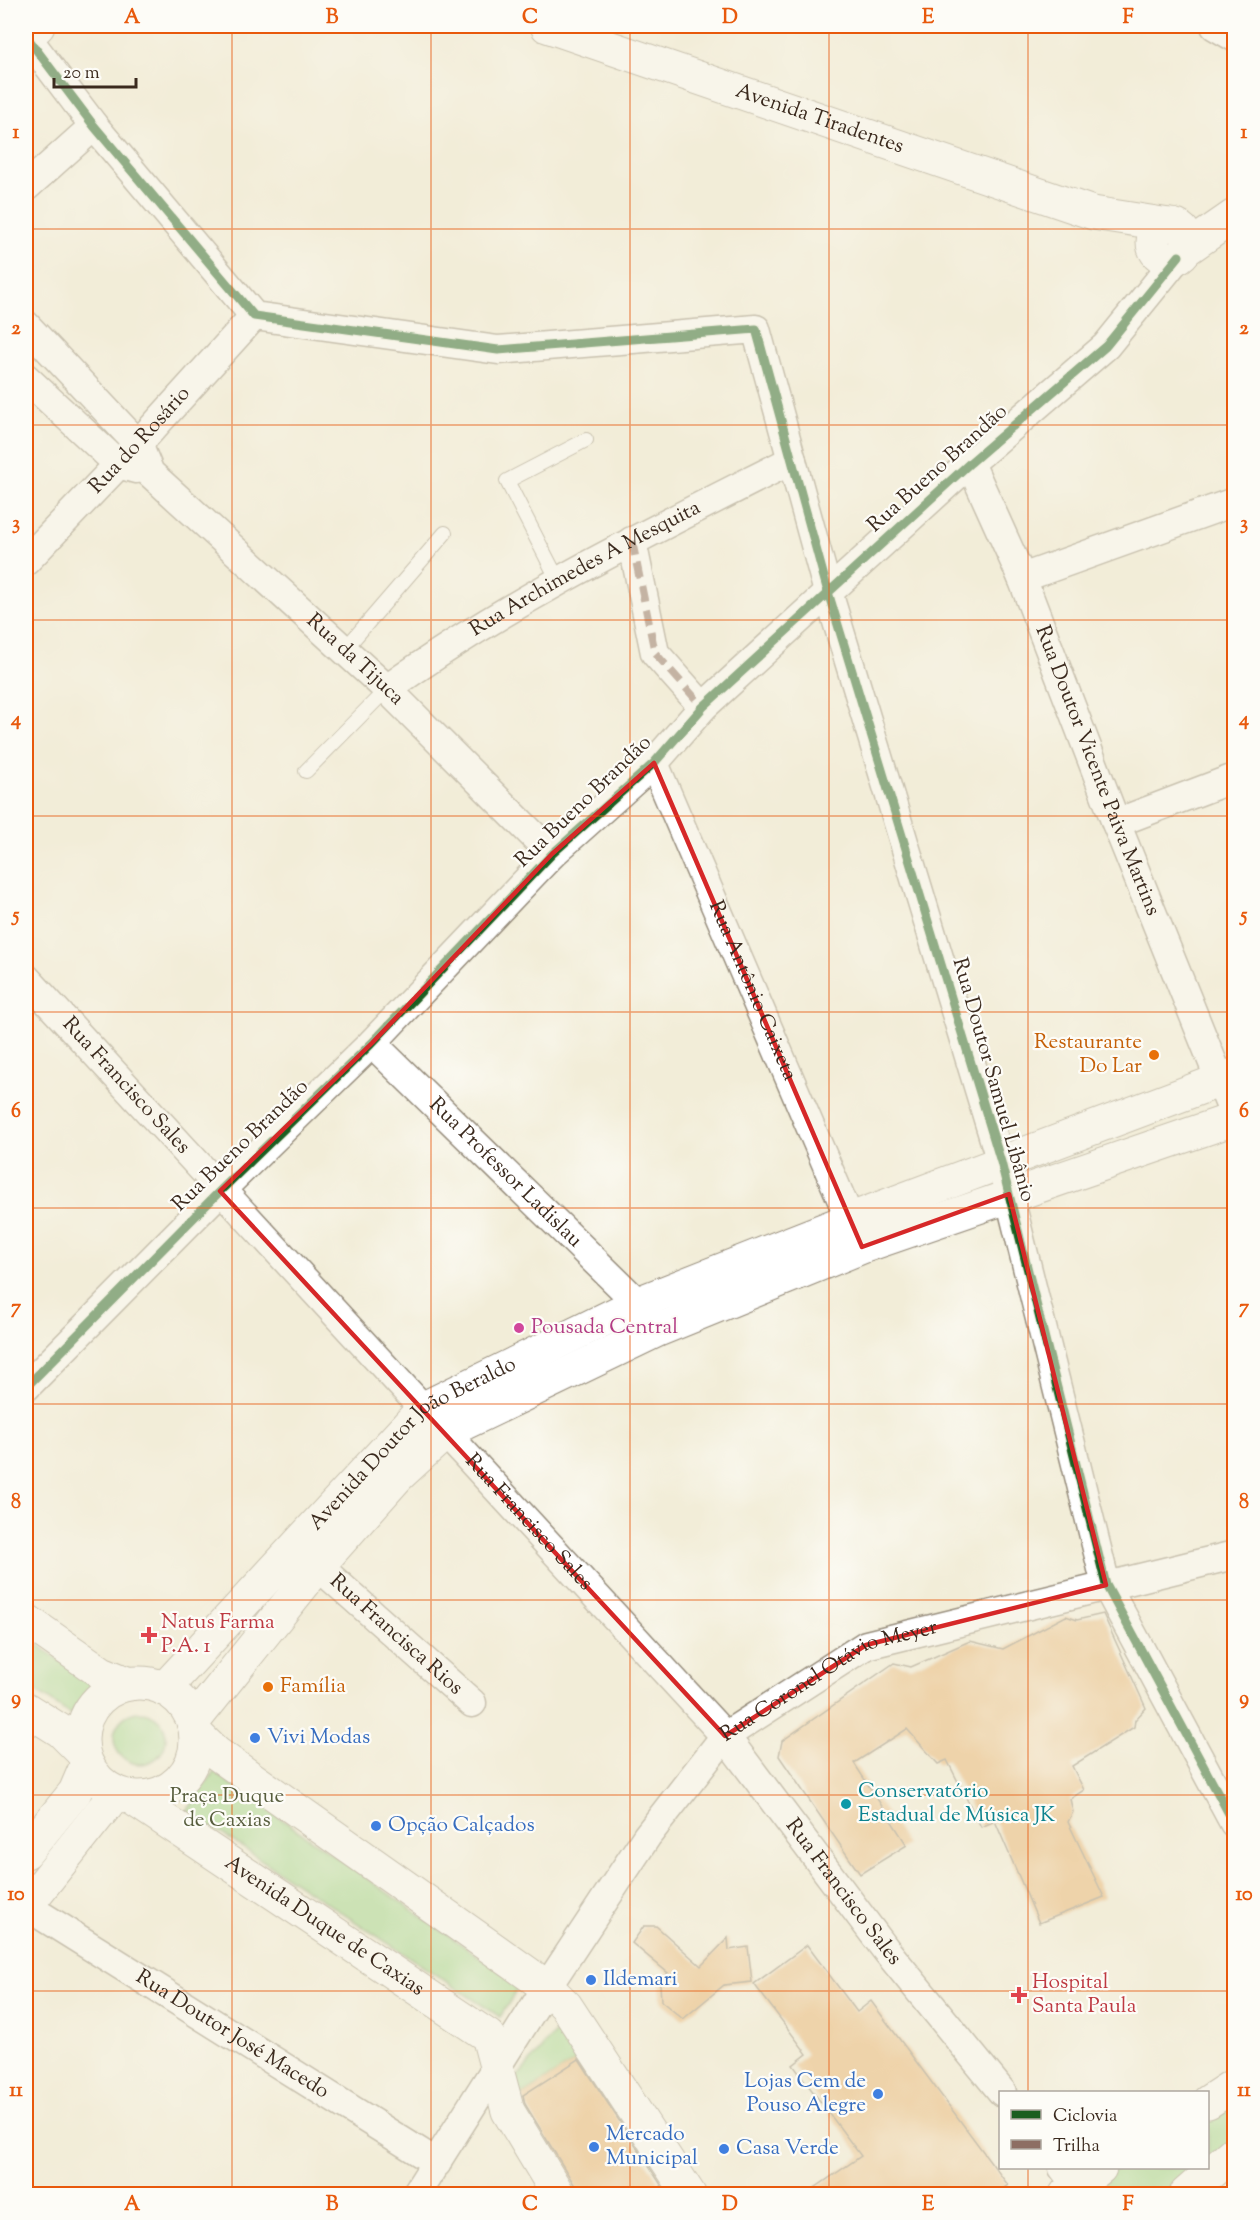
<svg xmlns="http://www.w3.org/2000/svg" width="1260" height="2220" font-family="'Sorts Mill Goudy',serif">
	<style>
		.green { fill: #9dd689; stroke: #6c8054; stroke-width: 1.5 }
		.building { fill: #e9b471 }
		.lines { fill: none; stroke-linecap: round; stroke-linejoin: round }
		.lane-casing { stroke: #968c7b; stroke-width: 16 }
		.street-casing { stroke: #968c7b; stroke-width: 31 }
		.secondary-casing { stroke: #968c7b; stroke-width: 35 }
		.lane { stroke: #fff; stroke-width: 14 }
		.street { stroke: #fff; stroke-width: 28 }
		.secondary { stroke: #fff; stroke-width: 33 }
		.quiet { stroke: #8d6e63; stroke-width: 8; stroke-dasharray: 15 8; stroke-linecap: butt }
		.cycleway-casing { stroke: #fdfcf7; stroke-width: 13 }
		.cycleway { stroke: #1b5e20; stroke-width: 9 }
		.marked { fill: none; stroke: #d62828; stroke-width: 4.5; stroke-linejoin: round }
		.grid { fill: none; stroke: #e8590c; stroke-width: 1.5; stroke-opacity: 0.55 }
		.food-dot { fill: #e8710a; stroke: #fdfcf7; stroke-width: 2 }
		.hotel-dot { fill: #d1479c; stroke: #fdfcf7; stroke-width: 2 }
		.health-dot { fill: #e0444e; stroke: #fdfcf7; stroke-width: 2 }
		.shop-dot { fill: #3f7fe0; stroke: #fdfcf7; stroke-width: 2 }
		.culture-dot { fill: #0f9aa8; stroke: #fdfcf7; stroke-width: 2 }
		.labels { text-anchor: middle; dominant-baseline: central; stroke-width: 4.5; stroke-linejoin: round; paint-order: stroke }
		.street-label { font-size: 21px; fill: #3b2a1e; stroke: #fdfcf7 }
		.food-label { font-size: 21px; fill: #c56008; stroke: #fdfcf7; text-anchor: end }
		.hotel-label { font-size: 21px; fill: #b23c85; stroke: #fdfcf7; text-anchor: start }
		.health-label { font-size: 21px; fill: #be3a42; stroke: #fdfcf7; text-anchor: start }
		.shop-label { font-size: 21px; fill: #366cbe; stroke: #fdfcf7; text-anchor: start }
		.culture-label { font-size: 21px; fill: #0d838f; stroke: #fdfcf7; text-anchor: start }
		.park-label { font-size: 21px; fill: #585e3e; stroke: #fdfcf7 }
		.neatline { fill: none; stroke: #e8590c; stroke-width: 2 }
		.grid-label { font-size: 20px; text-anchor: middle; font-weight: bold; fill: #e8590c }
	</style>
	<rect width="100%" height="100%" fill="#fdfcf7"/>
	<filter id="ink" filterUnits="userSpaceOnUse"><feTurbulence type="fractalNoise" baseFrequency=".0167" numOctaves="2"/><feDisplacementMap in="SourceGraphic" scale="12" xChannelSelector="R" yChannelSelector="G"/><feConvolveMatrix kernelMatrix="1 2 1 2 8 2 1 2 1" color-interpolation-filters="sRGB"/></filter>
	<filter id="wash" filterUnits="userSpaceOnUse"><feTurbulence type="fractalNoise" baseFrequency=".008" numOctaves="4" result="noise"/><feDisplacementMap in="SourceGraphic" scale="24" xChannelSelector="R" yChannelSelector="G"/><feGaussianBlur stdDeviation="1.35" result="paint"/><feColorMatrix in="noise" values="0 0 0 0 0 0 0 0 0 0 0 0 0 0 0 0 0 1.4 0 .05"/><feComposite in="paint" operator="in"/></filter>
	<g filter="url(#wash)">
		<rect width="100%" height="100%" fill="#f2edd8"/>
		<path class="green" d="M26 1636 93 1685 71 1715 26 1684Z
			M114 1738a26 26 0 1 1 52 0a26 26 0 1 1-52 0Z
			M214 1772 520 1985 500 2017 187 1811Z
			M564 2022 587 2054 516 2099 509 2087Z
			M1234 2094V2140L1208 2164V2111Z
			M1118 2168H1203L1172 2194H1093L1087 2187Z"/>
		<g id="blocks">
			<path class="building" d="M1103 1614 1146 1708 1135 1720 1134 1727 1072 1766 1084 1790 1070 1799 1073 1812 1068 1822 1104 1897 1039 1923 995 1821 981 1827 947 1760 938 1764 907 1729 854 1763 907 1845 860 1874 779 1756 782 1741 894 1663 911 1667 970 1641 1003 1649 1066 1616 1077 1620Z
				M644 1926H656L701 1966 728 1938 729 1950 748 1947 752 1982 724 1985 683 2019 661 2001 660 1984 668 1973 632 1943Z
				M807 1945 857 2012 871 2001 1008 2185 995 2194H806L861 2156 793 2065 807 2054 754 1984Z
				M579 2059 667 2194H577L574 2184 525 2104 523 2095Z"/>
		</g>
	</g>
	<g filter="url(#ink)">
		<use href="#blocks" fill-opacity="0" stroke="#968c7b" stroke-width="1.5"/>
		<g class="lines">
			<g class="lane-casing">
				<path id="lane" d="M559 582 507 481 586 440
					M345 649 445 533
					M306 771 387 689"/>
			</g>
			<g class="street-casing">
				<g id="street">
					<path d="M1215 26 1234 37"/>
					<path d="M26 36 94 126 254 316 498 350 756 329 828 592 1001 1162 1106 1585 1234 1823"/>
					<path d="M26 187 94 126"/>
					<path id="s1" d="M26 325 138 444 150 473 387 689 552 854"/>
					<path d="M26 378 118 464 136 469"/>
					<path id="s2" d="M970 463 1022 578 1116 823 1234 1115"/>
					<path d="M632 541 655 653 703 707"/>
					<path id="s3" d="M26 561 138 444 254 316"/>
					<path d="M1022 578 1234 502"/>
					<path id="s4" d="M387 689C513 598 654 530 792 460"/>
					<path id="s5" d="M654 763 859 1240"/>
					<path d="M1116 823 1234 778"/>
					<path id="s6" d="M26 978 725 1736 886 1950 1002 2092"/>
					<path id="s7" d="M372 1043 638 1303 651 1321"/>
					<path d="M26 1387 220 1191 372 1043 552 854 654 763 703 707 970 463 1106 346 1179 256"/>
					<path id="s8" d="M318 1566 472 1703"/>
					<path id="s9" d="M26 1906 437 2163"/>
					<path d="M1063 2168 1083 2194"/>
					<path id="s10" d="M416 2194 547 1987 647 1836 725 1736 866 1645 1234 1555"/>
				</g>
			</g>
			<g class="secondary-casing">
				<g id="secondary">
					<path id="s11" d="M547 26 1093 213 1169 225"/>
					<path d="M26 37 38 26"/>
					<circle cx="1170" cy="242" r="17"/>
					<path d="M1185 250 1234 216"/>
					<path d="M26 1620 102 1673 129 1684"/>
					<circle cx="139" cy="1740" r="57"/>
					<path id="s12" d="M164 1689 424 1408 638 1303 851 1219 1234 1075"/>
					<path d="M26 1709 61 1731 83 1753"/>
					<path d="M193 1722 318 1566 398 1476 446 1432 658 1330 862 1247 1234 1119"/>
					<path d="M196 1734 216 1753 547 1987 566 2006 689 2194"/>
					<path id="s13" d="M132 1798 488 2036 508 2111 558 2194"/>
					<path d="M26 1852 75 1792 87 1764"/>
					<path d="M26 1906 116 1793"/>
					<path d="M1208 2102 1234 2085"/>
					<path d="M1066 2194 1100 2168"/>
					<path d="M1186 2194 1234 2152"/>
				</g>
			</g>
			<use href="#lane" class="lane"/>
			<use href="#street" class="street"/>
			<use href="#secondary" class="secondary"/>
			<path class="quiet" d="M632 541 655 653 703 707"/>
			<g class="cycleway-casing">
				<path id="cycleway" d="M26 36 94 126 254 316 498 350 756 329 828 592 1001 1162 1106 1585 1234 1823
					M26 1387 220 1191 372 1043 552 854 654 763 703 707 970 463 1106 346 1179 256"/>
			</g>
			<use href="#cycleway" class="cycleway"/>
		</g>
	</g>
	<path d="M0 0H1260V2220H0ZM654 763 862 1247 1009 1194 1106 1585 866 1645 725 1736 220 1191 372 1043 552 854Z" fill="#f2edd8" fill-opacity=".55" fill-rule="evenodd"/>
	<path class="marked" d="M654 763 862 1247 1009 1194 1106 1585 866 1645 725 1736 220 1191 372 1043 552 854Z"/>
	<path class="grid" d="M232 26V2194M431 26V2194M630 26V2194M829 26V2194M1028 26V2092M26 229H1234M26 425H1234M26 620H1234M26 816H1234M26 1012H1234M26 1208H1234M26 1404H1234M26 1600H1234M26 1795H1234M26 1991H1234M1028 2168V2194"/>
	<g class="food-dot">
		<circle cx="1154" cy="1055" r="6"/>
		<circle cx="268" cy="1687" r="6"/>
	</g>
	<circle class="hotel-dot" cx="519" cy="1328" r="6"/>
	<g class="health-dot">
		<path d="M146 1626h6v6h6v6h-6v6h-6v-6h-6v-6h6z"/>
		<path d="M1016 1986h6v6h6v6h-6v6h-6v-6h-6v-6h6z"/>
	</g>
	<g class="shop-dot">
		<circle cx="255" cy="1738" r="6"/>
		<circle cx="376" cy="1826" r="6"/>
		<circle cx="591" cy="1980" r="6"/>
		<circle cx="878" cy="2094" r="6"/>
		<circle cx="594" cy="2147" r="6"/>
		<circle cx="724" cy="2149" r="6"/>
	</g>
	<circle class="culture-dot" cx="846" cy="1804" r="6"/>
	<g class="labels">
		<g class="street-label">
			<text stroke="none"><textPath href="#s11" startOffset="288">Avenida Tiradentes</textPath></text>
			<text stroke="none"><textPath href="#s3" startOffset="166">Rua do Rosário</textPath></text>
			<text transform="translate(938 469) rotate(-42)">Rua Bueno Brandão</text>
			<text stroke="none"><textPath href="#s4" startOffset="232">Rua Archimedes A Mesquita</textPath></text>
			<text stroke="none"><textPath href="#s1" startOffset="472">Rua da Tijuca</textPath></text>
			<text stroke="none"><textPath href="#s2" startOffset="333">Rua Doutor Vicente Paiva Martins</textPath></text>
			<text transform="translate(584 802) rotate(-44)">Rua Bueno Brandão</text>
			<text stroke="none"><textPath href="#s5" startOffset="248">Rua Antônio Caixeta</textPath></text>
			<text transform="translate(993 1080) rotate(74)">Rua Doutor Samuel Libânio</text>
			<text stroke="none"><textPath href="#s6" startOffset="147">Rua Francisco Sales</textPath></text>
			<text transform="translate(241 1146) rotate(-44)">Rua Bueno Brandão</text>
			<text stroke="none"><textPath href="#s7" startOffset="186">Rua Professor Ladislau</textPath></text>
			<text stroke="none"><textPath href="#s12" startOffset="352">Avenida Doutor João Beraldo</textPath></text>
			<text stroke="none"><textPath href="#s6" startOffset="741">Rua Francisco Sales</textPath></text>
			<text stroke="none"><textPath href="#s8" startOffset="104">Rua Francisca Rios</textPath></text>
			<text stroke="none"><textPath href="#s10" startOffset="672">Rua Coronel Otávio Meyer</textPath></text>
			<text stroke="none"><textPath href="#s6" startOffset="1227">Rua Francisco Sales</textPath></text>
			<text stroke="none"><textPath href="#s13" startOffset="231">Avenida Duque de Caxias</textPath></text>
			<text stroke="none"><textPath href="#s9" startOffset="243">Rua Doutor José Macedo</textPath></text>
		</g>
		<g class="food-label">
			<text x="1142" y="1043">Restaurante<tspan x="1142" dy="24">Do Lar</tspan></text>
			<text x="280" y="1687" text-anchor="start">Família</text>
		</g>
		<g class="hotel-label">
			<text x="531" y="1328">Pousada Central</text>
		</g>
		<g class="health-label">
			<text x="161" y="1623">Natus Farma<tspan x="161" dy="24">P.A. 1</tspan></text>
			<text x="1032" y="1983">Hospital<tspan x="1032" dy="24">Santa Paula</tspan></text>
		</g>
		<g class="shop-label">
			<text x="267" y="1738">Vivi Modas</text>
			<text x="388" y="1826">Opção Calçados</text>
			<text x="603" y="1980">Ildemari</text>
			<text x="866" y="2082" text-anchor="end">Lojas Cem de<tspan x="866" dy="24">Pouso Alegre</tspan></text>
			<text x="606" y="2135">Mercado<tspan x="606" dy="24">Municipal</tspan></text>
			<text x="736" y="2149">Casa Verde</text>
		</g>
		<g class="culture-label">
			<text x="858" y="1792">Conservatório<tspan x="858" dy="24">Estadual de Música JK</tspan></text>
		</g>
		<g class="park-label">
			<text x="227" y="1797">Praça Duque<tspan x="227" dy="24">de Caxias</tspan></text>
		</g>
	</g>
	<rect width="1260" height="2220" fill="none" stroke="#fdfcf7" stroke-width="66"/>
	<rect x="999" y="2091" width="210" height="78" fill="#fdfcf7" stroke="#afa8a0" stroke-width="1.5"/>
	<rect x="1011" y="2110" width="30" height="9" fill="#1b5e20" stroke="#afa8a0" stroke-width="1.5"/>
	<text x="1053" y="2121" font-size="18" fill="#3b2a1e">Ciclovia</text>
	<rect x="1011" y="2140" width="30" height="9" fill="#8d6e63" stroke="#afa8a0" stroke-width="1.5"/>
	<text x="1053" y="2151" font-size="18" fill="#3b2a1e">Trilha</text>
	<path d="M54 78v9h82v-9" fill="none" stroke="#3b2a1e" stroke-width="3"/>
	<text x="63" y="78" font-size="18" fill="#3b2a1e" stroke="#fdfcf7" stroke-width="4.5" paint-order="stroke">20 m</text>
	<rect x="33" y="33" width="1194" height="2154" class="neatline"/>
	<g class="grid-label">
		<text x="132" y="23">A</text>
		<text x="332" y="23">B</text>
		<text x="530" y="23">C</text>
		<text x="730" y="23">D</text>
		<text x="928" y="23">E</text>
		<text x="1128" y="23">F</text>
		<text x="16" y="138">1</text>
		<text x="1244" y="138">1</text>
		<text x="16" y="334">2</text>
		<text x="1244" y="334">2</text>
		<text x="16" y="529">3</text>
		<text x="1244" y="529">3</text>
		<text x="16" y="725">4</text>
		<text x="1244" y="725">4</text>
		<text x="16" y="921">5</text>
		<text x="1244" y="921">5</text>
		<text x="16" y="1117">6</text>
		<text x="1244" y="1117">6</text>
		<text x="16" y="1313">7</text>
		<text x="1244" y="1313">7</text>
		<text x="16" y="1508">8</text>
		<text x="1244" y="1508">8</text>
		<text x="16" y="1704">9</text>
		<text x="1244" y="1704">9</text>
		<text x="16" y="1900">10</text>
		<text x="1244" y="1900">10</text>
		<text x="16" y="2096">11</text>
		<text x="1244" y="2096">11</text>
		<text x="132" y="2210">A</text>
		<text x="332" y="2210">B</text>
		<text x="530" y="2210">C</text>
		<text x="730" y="2210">D</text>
		<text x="928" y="2210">E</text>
		<text x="1128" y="2210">F</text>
	</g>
</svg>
